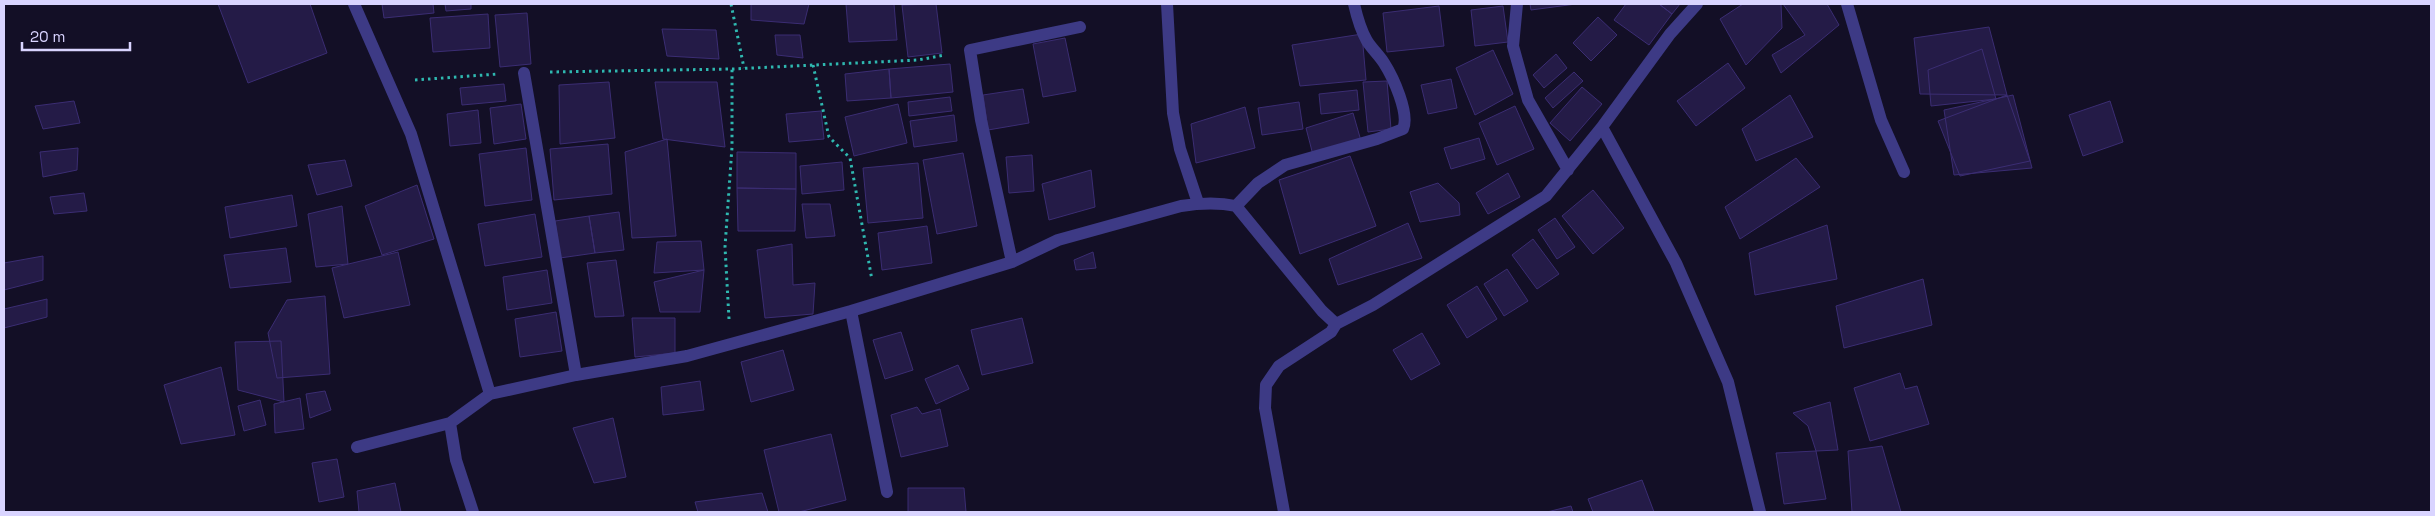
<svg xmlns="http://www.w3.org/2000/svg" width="2435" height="516" font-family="'Space Grotesk',sans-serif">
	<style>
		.building { fill: #241b47; stroke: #3b2d73 }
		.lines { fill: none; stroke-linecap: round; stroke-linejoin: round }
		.path { stroke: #2fb8b0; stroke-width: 3; stroke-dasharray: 2.5 4; stroke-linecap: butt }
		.minor { stroke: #3d3a85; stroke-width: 12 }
	</style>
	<rect width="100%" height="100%" fill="#130f26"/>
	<path class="building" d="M218 4H310L327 53 248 83Z
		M382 4H433L434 13 384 18Z
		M445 4H471V9L446 11Z
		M751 4H809L804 24 751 20Z
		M846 4H894L897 40 849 42Z
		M936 4 942 53 908 57 902 5Z
		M1530 4H1576L1531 10Z
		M1626 4H1659L1672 14 1649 45 1614 20Z
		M1659 4H1680L1672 14Z
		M1743 4H1781L1782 28 1746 65 1720 19Z
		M1783 4H1827L1839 25 1781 73 1772 55 1805 35Z
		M1439 6 1444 46 1387 52 1383 13Z
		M1503 6 1508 42 1475 46 1471 10Z
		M527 13 531 64 500 67 495 15Z
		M488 14 490 48 433 52 430 18Z
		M1598 17 1617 35 1591 61 1573 43Z
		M1989 27 2007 95 1920 94 1914 38Z
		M662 29 716 30 719 59 667 56Z
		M1362 34 1366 80 1300 86 1292 45Z
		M775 35H800L803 58 777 55Z
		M1065 38 1076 91 1043 97 1033 44Z
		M1982 49 1996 99 1931 106 1928 70Z
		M1493 50 1513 94 1475 115 1456 68Z
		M1556 54 1567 68 1544 88 1533 75Z
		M1728 63 1745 88 1696 126 1677 101Z
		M950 64 953 92 891 98 889 69Z
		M889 69 891 98 847 101 845 74Z
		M1574 72 1583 81 1553 108 1545 98Z
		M1451 79 1457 108 1428 114 1421 85Z
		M1387 81 1391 129 1368 132 1363 82Z
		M609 82 615 138 560 144 559 85Z
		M655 82H717L725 147 663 139Z
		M504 84 506 101 462 105 460 88Z
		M1582 87 1602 104 1570 141 1550 123Z
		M1023 89 1029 123 988 130 983 95Z
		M1357 90 1359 110 1321 114 1319 94Z
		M1790 95 1813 137 1756 161 1742 129Z
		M2007 95 2030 161 1960 176 1938 121Z
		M2013 95 2032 168 1954 175 1944 110Z
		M950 97 952 111 909 116 908 102Z
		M74 101 80 123 43 129 35 106Z
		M2110 101 2123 142 2083 156 2069 115Z
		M1299 102 1303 129 1262 135 1258 108Z
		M521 104 526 139 494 144 490 108Z
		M898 104 907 143 854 156 845 117Z
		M1515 106 1534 149 1497 165 1479 123Z
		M1245 107 1255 148 1196 163 1191 124Z
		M478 110 481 143 450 146 447 114Z
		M821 111 824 139 789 142 786 114Z
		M1353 113 1361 141 1313 155 1306 128Z
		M954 115 957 141 914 147 910 121Z
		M1479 138 1485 159 1451 169 1444 148Z
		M667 139 676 236 632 238 625 152Z
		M608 144 612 194 554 200 550 149Z
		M78 148 77 170 43 177 40 152Z
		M526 148 532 200 485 206 479 154Z
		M737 152 796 153V189L737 188Z
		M963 153 977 226 937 234 923 160Z
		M1032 155 1034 191 1009 193 1006 157Z
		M1350 156 1376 226 1300 254 1279 180Z
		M1796 158 1820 187 1740 239 1725 207Z
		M345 160 352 186 317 195 308 165Z
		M842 162 844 190 802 194 800 166Z
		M918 163 923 218 868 223 863 168Z
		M1091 170 1095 207 1049 220 1042 184Z
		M1508 173 1520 197 1488 214 1476 193Z
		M1438 183 1459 203 1460 215 1420 222 1410 192Z
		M417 185 434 239 382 255 365 206Z
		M737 188 796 189 795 231H738Z
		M1593 190 1624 228 1593 254 1562 216Z
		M84 193 87 211 54 214 50 197Z
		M292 195 297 226 230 238 225 207Z
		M802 204H830L835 236 806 238Z
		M342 206 348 264 316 267 308 214Z
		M619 212 624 250 595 253 589 216Z
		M535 214 542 257 485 266 478 224Z
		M589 216 595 253 560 258 555 221Z
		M1555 218 1575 247 1557 259 1538 230Z
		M1408 223 1422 258 1338 285 1329 259Z
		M1827 225 1837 279 1755 295 1749 253Z
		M927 226 932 263 882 270 878 233Z
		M1533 239 1559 274 1537 289 1512 255Z
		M701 241 704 270 654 273 657 242Z
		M792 244 793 285 815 283 813 314 765 318 757 250Z
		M286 248 291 282 230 288 224 255Z
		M398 252 410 305 344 318 332 268Z
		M1093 252 1096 268 1076 270 1074 260Z
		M43 256V280L4 290V263Z
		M616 260 624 316 595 317 587 263Z
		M1507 269 1528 301 1504 316 1484 284Z
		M547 270 552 303 507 310 503 277Z
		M704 270 700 312H660L654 282Z
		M1923 279 1932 325 1844 348 1836 306Z
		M1477 286 1497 319 1467 338 1447 305Z
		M325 296 330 374 277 378 268 333 287 300Z
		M47 299V317L4 328V309Z
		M556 312 562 351 520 357 515 319Z
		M632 318H675V353L635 357Z
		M1022 318 1033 363 982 375 971 330Z
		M901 332 913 370 885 379 873 340Z
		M1422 333 1440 364 1411 380 1393 350Z
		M281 341 284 402 238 390 235 342Z
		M783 350 794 390 751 402 741 362Z
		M958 365 969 389 936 404 925 379Z
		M221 367 235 435 181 444 164 385Z
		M1900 373 1905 389 1917 386 1929 424 1870 441 1854 388Z
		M700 381 704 410 663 415 661 387Z
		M325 391 331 410 310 418 306 394Z
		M300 398 304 429 275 433 274 404Z
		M260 400 266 425 244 431 238 406Z
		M1830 402 1838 450 1816 451 1808 426 1793 413Z
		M917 407 922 414 940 409 948 446 901 457 891 415Z
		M613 418 626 477 594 483 573 428Z
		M831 434 846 500 799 512H779L764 450Z
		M1882 446 1901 512H1852L1848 451Z
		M1816 451 1826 499 1784 504 1776 453Z
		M337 459 344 497 319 502 312 463Z
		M1642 480 1654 512H1593L1588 499Z
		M395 483 401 512H359L357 491Z
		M908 488H964L966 512H908Z
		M762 493 768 512H698L695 502Z
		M1571 506 1573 512H1547Z"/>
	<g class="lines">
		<path class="path" d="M731 4 744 68
			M813 65 829 137 850 158 872 280
			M550 72 732 69 918 60 945 55
			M415 80 498 74
			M729 319 725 247 732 147V69"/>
		<path class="minor" d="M354 4 411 134 490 394
			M1167 4 1173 113 1180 149 1198 203
			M1517 4 1513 46 1528 100 1568 170
			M1847 4 1881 120 1904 172
			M524 73 576 375
			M1602 127 1670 34 1697 4
			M1236 206 1258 183 1285 165 1377 139 1403 129C1410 114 1393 77 1384 63 1379 55 1372 49 1367 41 1360 29 1357 17 1354 4
			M1012 262 981 120 970 50 1080 27
			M851 311 887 492
			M357 447 450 423
			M473 512 456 460 450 423 490 394 576 375 687 356 851 311 1012 262 1058 240 1181 206C1200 203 1217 202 1236 206L1322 311 1336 324 1373 305 1546 196 1602 127 1676 263 1728 382 1760 512
			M1284 512 1265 408 1266 385 1279 366 1331 332 1336 324"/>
	</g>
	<rect width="2435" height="516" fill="none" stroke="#d9d4ff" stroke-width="10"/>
	<path d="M22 42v8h108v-8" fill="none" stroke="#d9d4ff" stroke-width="2.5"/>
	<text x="30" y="42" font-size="15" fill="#d9d4ff" stroke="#130f26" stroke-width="4" paint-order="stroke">20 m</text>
</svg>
